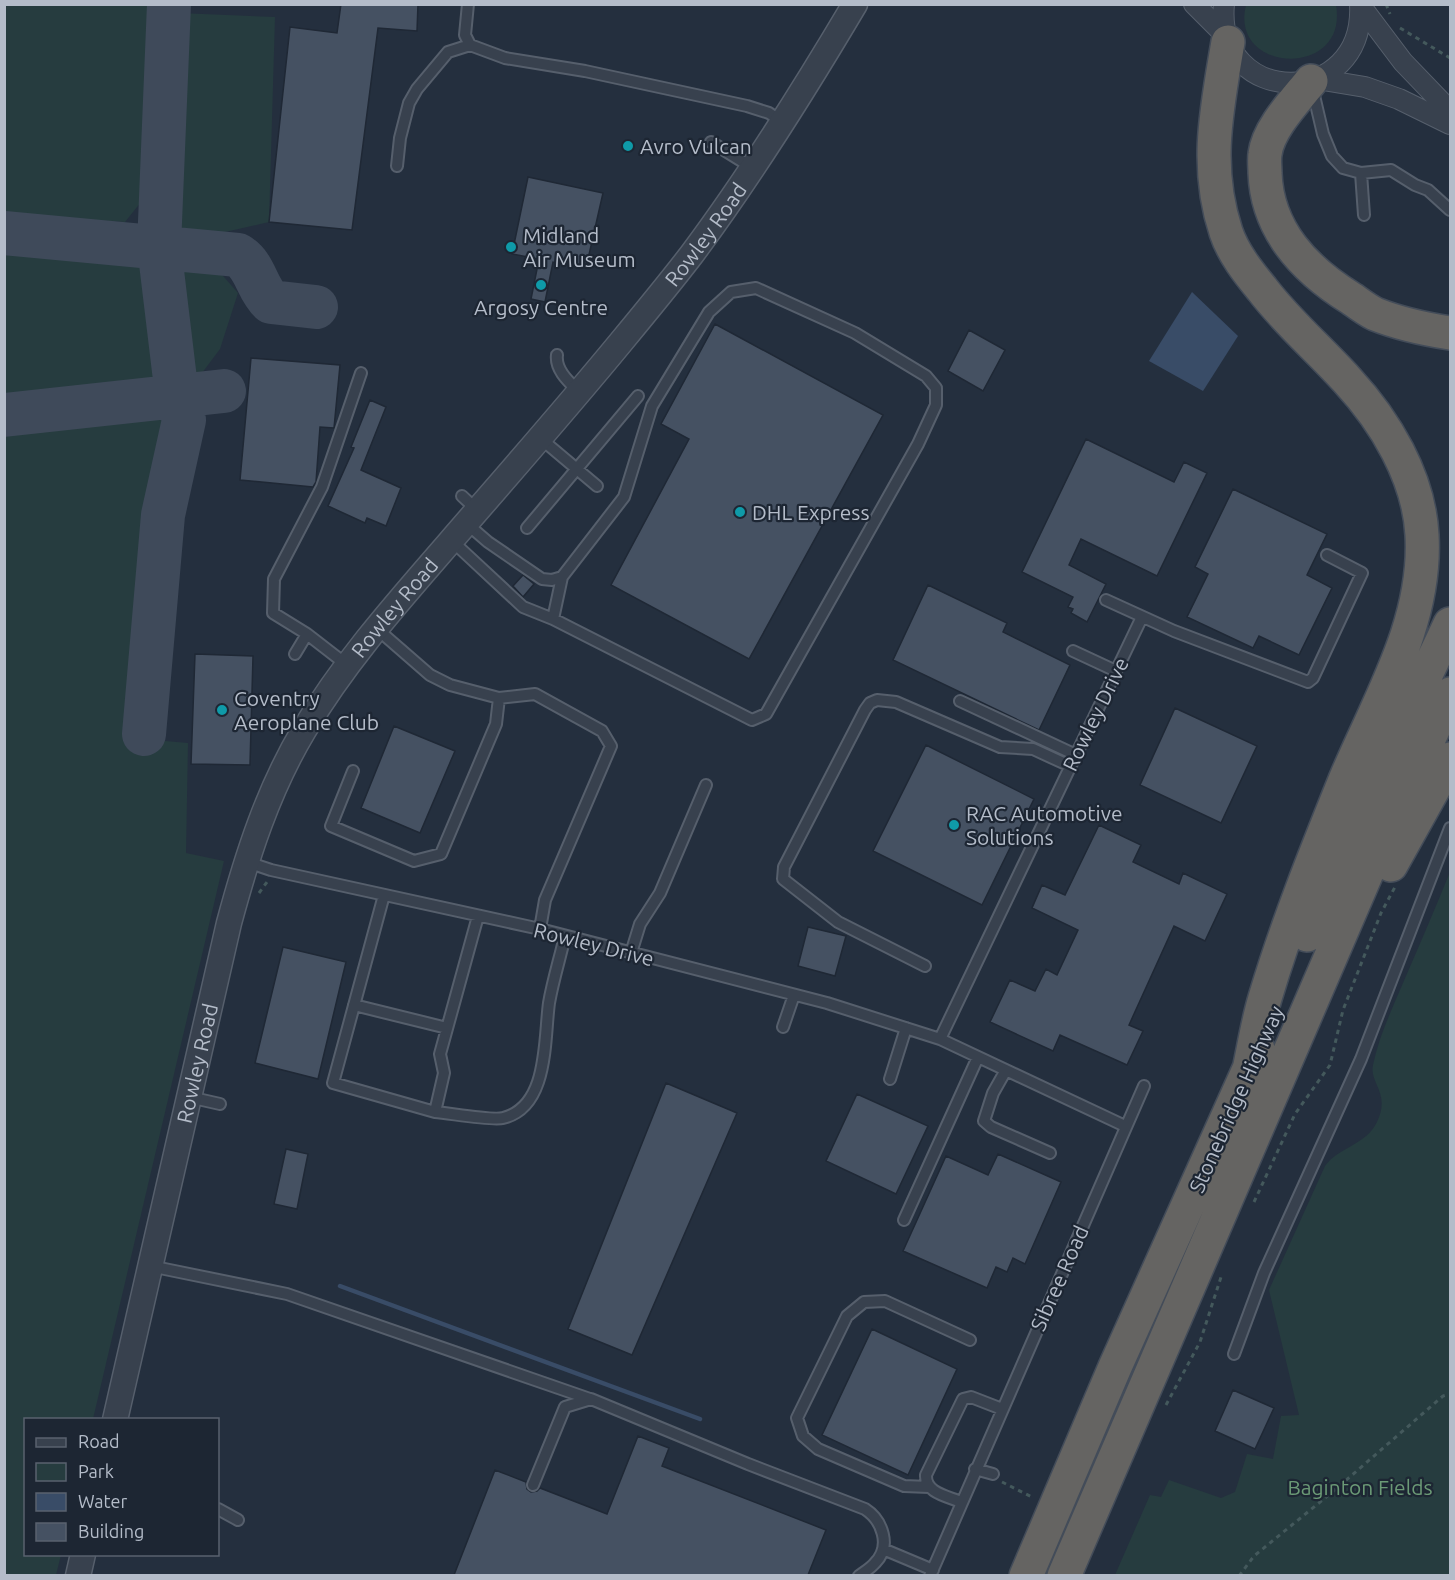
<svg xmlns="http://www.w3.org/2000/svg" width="1455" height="1580" font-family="Ubuntu,sans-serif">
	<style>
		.green { fill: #263c3f }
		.water { fill: #394c67 }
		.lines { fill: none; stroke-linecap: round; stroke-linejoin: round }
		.stream { stroke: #394c67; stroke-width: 4.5 }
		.taxiway { stroke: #3f4a5a; stroke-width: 44 }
		.building { fill: #455162; stroke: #1f2835; stroke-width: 1.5 }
		.service-casing { stroke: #565f6c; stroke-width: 14 }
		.minor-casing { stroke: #565f6c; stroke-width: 22 }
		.tertiary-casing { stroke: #565f6c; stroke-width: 27 }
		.trunk-casing { stroke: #434c59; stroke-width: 36 }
		.path { stroke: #44595c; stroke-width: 3; stroke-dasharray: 4.5 4.5; stroke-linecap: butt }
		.service { stroke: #38414e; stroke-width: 10 }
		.minor { stroke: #38414e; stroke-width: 20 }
		.tertiary { stroke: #38414e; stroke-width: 24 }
		.trunk { stroke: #656462; stroke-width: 33 }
		.culture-dot { fill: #0f9aa8; stroke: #1d2633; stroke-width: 2 }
		.labels { text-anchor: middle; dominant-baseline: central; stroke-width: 4.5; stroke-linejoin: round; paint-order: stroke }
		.poi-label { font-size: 21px; fill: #b4bcc9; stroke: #1d2633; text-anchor: start }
		.street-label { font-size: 21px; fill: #b4bcc9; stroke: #1d2633 }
		.park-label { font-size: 21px; fill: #6b9a76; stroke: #1d2633 }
	</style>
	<rect width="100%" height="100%" fill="#242f3e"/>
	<path class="green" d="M4 5H149L141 202 125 222 5 215Z
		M1246 5H1336C1349 79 1229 74 1246 5Z
		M179 13 275 17 269 222 203 237 179 229 171 218Z
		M4 250 217 269 238 293 220 349 196 381 5 403Z
		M155 406 162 419 131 738 188 743 186 853 224 861 93 1419 26 1420V1554L61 1555 56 1575H5V425Z
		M1450 872V1575H1115L1150 1495 1161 1497 1169 1480 1221 1498 1235 1492 1247 1454 1273 1459 1281 1416 1299 1415 1269 1290 1325 1166C1339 1147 1366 1145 1377 1122 1391 1093 1369 1083 1373 1065 1379 1036 1392 1009 1403 983 1419 946 1435 909 1450 872Z"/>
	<path class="water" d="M1192 292 1238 336 1203 391 1149 361Z"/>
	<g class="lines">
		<path class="stream" d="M340 1286 700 1419"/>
		<path class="taxiway" d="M4 233 238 255C256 266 256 288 271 302L316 307
			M4 415 224 391
			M144 734 163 515 184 420 177 396 159 246 169 4"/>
	</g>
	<path class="building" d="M341 4H418L417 31 378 28 352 230 269 222 290 27 337 33Z
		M528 177 603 193 586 268 553 262 545 302 531 299 539 259 512 254Z
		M715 324 883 415 749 659 611 585 689 439 661 424Z
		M969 330 1005 350 983 391 948 371Z
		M251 358 340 365 334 428 320 427 316 482 313 487 240 480Z
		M370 400 386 407 361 470 401 488 386 526 367 518 365 523 328 506 354 448 351 447Z
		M1086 439 1174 482 1184 462 1207 473 1157 576 1081 539 1069 565 1106 584 1087 622 1071 613 1073 609 1068 607 1073 597 1022 572Z
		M1233 489 1327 534 1307 575 1332 588 1299 655 1259 636 1253 648 1187 617 1208 574 1195 567Z
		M523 575 534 584 523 597 513 586Z
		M928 585 1007 623 1003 632 1070 665 1039 730 893 660Z
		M195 654 253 656 250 765 191 764Z
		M1175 708 1257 746 1221 823 1140 785Z
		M394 726 455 751 420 833 361 808Z
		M926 745 1034 799 982 905 873 851Z
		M1099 825 1141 845 1133 862 1179 884 1183 873 1227 894 1205 941 1174 926 1129 1025 1143 1031 1127 1065 1060 1035 1053 1051 990 1022 1010 980 1035 991 1046 969 1057 975 1078 930 1032 908 1042 885 1065 895Z
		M808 927 846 936 835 976 798 966Z
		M283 947 346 962 318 1079 255 1063Z
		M666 1083 737 1113 632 1355 568 1329Z
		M857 1094 928 1126 896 1194 826 1161Z
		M286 1149 308 1154 297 1209 274 1204Z
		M998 1154 1061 1182 1025 1264 1013 1258 1007 1272 996 1267 987 1288 903 1251 946 1156 988 1175Z
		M872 1329 957 1369 908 1475 822 1435Z
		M1233 1390 1274 1408 1255 1449 1215 1431Z
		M638 1436 669 1448 662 1466 826 1530 808 1575H454L495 1470 526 1482 527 1489 531 1492 537 1491 540 1488 607 1514Z"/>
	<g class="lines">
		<g class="service-casing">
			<path id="service" d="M468 4 465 35 470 45 505 58 585 71 747 106 769 113 782 122
				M1312 87 1323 134 1332 156 1343 168 1361 173 1391 170 1415 185 1428 190 1450 210
				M711 142 753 168
				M397 166 400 138 409 103 417 89 448 52 470 45
				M1361 173 1364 215
				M557 355C555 370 569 382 579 392
				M540 438 597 486
				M462 496 477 510
				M466 523 488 542 542 579 552 580 562 577
				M527 528 638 396
				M451 540 523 607 553 619 752 720 766 714 918 444 936 405V388L926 376 855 333 756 288 731 292 709 312 652 406 624 497 562 577 553 619
				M1106 600 1174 631 1308 682 1313 678 1362 573 1327 555
				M307 634 273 613 274 579 322 487 361 373
				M1073 651 1116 671
				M295 654 307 634 347 665
				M499 698 535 694 602 731 611 746 545 900 540 929
				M960 701 1076 755
				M353 771 331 826 414 861 441 854 496 724 499 698 450 685 430 675 376 628
				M247 862 271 870 540 929 827 1003 940 1039 1125 1126
				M384 895 333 1083 435 1112 444 1073 440 1054 478 916
				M631 953 640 924 660 893 706 785
				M925 966 838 922 783 879 784 867 865 710 870 703 877 700 896 702 1000 747 1033 749 1070 766
				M354 1005 447 1028
				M783 1027 794 995
				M940 1039 1142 617
				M1006 1070 993 1093 984 1121 991 1127 1050 1153
				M890 1079 906 1028
				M189 1097 220 1104
				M435 1112C449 1113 492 1121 503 1118 549 1107 544 1039 549 1003 553 980 560 958 565 936
				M904 1220 978 1057
				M150 1266 287 1294 590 1399
				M1234 1354 1264 1273 1361 1059 1450 828
				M975 1469 993 1474
				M533 1485 565 1407 591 1399 748 1464 865 1509C882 1520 892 1546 875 1563 871 1568 864 1572 859 1576
				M929 1487 904 1486 818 1449 803 1436 797 1418 847 1316 864 1302 885 1301 970 1340
				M961 1502C947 1496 925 1493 926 1475L963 1399 971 1397 1002 1409
				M218 1509 238 1520
				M883 1549 933 1570
				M930 1576 1144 1086"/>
		</g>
		<g class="minor-casing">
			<path id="minor" d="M1194 4 1226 36
				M1224 4C1214 108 1366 110 1360 4
				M1360 5 1403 62 1450 111
				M1317 79 1365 87 1399 99 1450 124"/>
		</g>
		<g class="tertiary-casing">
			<g id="tertiary">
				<path id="s1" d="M115 1420 229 923C247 856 268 790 304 730 345 661 397 603 449 543 507 476 565 410 621 342 645 313 669 284 692 254 751 175 804 90 855 4"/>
				<path d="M78 1576 83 1554"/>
			</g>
		</g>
		<g class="trunk-casing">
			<path id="trunk" d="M1228 42C1217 108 1204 166 1226 232 1233 253 1248 272 1262 289 1287 322 1319 349 1347 380 1385 421 1419 477 1422 535 1427 623 1378 701 1345 780 1316 852 1287 924 1265 998 1258 1021 1254 1046 1249 1070
				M1311 81C1295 101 1268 129 1265 154 1264 160 1265 167 1265 173 1267 231 1305 270 1352 299 1359 304 1367 310 1375 314 1400 324 1424 329 1450 333
				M1391 865 1450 759
				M1307 935 1370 793 1450 624
				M1026 1576 1115 1367 1258 1049
				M1064 1576 1381 840 1450 694"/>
		</g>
		<path class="path" d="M1386 4 1390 14
			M1400 28 1450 58
			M259 893 267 882
			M1254 1202 1295 1114 1330 1065 1343 1010 1381 913 1395 887
			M1166 1405 1200 1342 1222 1274
			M1002 1482 1034 1498
			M1239 1576 1254 1556 1336 1489 1443 1396 1450 1394"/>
		<use href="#service" class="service"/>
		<use href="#minor" class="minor"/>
		<use href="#tertiary" class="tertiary"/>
		<use href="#trunk" class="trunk"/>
	</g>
	<g class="culture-dot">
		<circle cx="628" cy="146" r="6"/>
		<circle cx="511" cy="247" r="6"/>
		<circle cx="541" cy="285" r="6"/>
		<circle cx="740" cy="512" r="6"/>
		<circle cx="222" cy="710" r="6"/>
		<circle cx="954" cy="825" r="6"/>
	</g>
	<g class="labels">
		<g class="poi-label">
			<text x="640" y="146">Avro Vulcan</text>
			<text x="523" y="235">Midland<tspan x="523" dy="24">Air Museum</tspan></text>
			<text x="541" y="307" text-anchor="middle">Argosy Centre</text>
			<text x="752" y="512">DHL Express</text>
			<text x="234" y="698">Coventry<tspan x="234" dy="24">Aeroplane Club</tspan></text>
			<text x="966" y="813">RAC Automotive<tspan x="966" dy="24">Solutions</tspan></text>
		</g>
		<g class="street-label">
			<text stroke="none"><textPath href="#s1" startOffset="1356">Rowley Road</textPath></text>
			<text stroke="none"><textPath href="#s1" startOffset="870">Rowley Road</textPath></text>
			<text transform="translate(1095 714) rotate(-64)">Rowley Drive</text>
			<text transform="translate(594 944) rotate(14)">Rowley Drive</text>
			<text stroke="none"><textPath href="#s1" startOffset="366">Rowley Road</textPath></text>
			<text transform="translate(1236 1099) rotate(-66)">Stonebridge Highway</text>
			<text transform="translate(1059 1278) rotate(-66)">Sibree Road</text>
		</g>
		<g class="park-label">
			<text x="1360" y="1487">Baginton Fields</text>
		</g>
	</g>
	<rect width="1455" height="1580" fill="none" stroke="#b4bcc9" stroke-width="12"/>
	<rect x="24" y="1418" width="195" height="138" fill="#1d2633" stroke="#59626f" stroke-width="1.5"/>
	<rect x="36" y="1438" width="30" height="9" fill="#38414e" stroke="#59626f" stroke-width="1.5"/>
	<text x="78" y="1448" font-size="18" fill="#b4bcc9">Road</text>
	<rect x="36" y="1463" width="30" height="18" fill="#263c3f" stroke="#59626f" stroke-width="1.5"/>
	<text x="78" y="1478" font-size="18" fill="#b4bcc9">Park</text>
	<rect x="36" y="1493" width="30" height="18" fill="#394c67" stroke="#59626f" stroke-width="1.5"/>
	<text x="78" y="1508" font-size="18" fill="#b4bcc9">Water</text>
	<rect x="36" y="1523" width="30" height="18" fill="#455162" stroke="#59626f" stroke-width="1.5"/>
	<text x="78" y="1538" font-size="18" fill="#b4bcc9">Building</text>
</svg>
